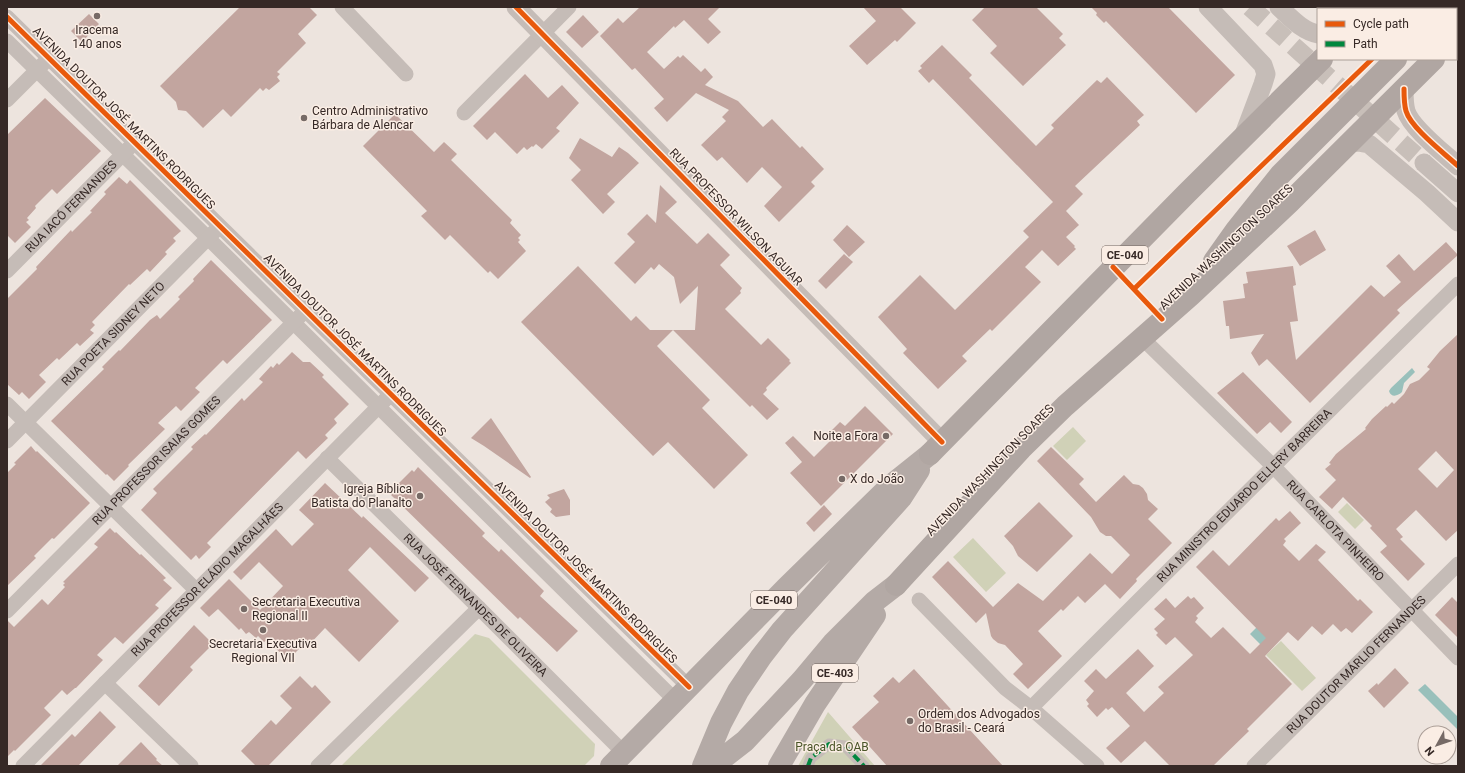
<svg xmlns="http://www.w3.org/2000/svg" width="1465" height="773" font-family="Roboto,sans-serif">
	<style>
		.green { fill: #d0d1b7 }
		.water { fill: #99c0bb }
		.building { fill: #c2a59f; fill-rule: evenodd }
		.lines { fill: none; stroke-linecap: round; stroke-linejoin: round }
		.tertiary-tunnel { stroke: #c8bfb9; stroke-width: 19; stroke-dasharray: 19 10; stroke-linecap: butt }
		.pedestrian { stroke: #c5bcb7; stroke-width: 11 }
		.minor { stroke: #c5bcb7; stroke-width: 15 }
		.tertiary { stroke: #c5bcb7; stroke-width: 19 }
		.primary { stroke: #b4aaa6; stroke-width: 22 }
		.trunk { stroke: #b0a6a2; stroke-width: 22 }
		.quiet { stroke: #00873e; stroke-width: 4; stroke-dasharray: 8 4; stroke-linecap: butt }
		.cycleway-casing { stroke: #faede4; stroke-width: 8 }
		.cycleway { stroke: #e8590c; stroke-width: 5 }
		.poi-dot { fill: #766a66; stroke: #faede4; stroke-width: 1.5 }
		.labels { text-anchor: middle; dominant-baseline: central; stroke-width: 3; stroke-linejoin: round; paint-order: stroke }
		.shield { fill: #faede4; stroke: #71645f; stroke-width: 1 }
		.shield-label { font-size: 11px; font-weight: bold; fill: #362926 }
		.poi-label { font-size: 12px; fill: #362926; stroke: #faede4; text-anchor: start }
		.street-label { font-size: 12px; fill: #362926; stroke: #faede4 }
		.park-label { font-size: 12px; fill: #4a5528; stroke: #faede4 }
	</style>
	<rect width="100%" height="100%" fill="#ede4de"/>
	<path class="green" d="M1073 427 1086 441 1067 460 1053 446Z
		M1347 503 1364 520 1355 529 1338 512Z
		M973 538 1006 573 986 592 953 557Z
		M475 634 489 638 595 744 594 756 584 766H341Z
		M1281 641 1316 678 1302 691 1266 655Z
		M828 712 875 766H798Z"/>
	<path class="water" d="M1412 368 1415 372 1404 383 1402 392C1398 396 1391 398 1389 391L1391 388Z
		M1277 607 1271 634 1264 648 1250 634Z
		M1425 684 1458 717V730L1418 690Z"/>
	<path class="building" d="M240 7H309L317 15 298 34 306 43 277 72 280 74 277 77 280 81 269 90 266 88 263 91 260 88 231 117 223 109 203 128 186 111 178 110 176 102 160 86Z
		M640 7H720L708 19 721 32 708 44 684 20 675 28 674 26 647 52 664 69 678 56 680 58 683 55 701 72 705 68 713 77 705 85 738 101 763 127 772 119 800 148 802 146 824 169 811 182 815 186 779 222 764 206 782 187 762 167 747 183 722 157 717 161 701 145 726 121 722 117 729 110 696 93 667 122 654 108 664 99 635 68 632 70 600 36 618 18 623 23Z
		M863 7H900L916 23 897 42 895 40 867 65 849 46 876 21Z
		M985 7H1036L1063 34 1059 38 1066 45 1023 86 990 53 997 46 972 20Z
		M1091 7H1168L1235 75 1196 113 1106 21 1104 23 1096 15 1097 13Z
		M89 14 99 24 82 42 71 31Z
		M583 15 599 32 582 48 566 32Z
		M942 45 972 75 969 78 1036 146 1054 128 1051 125 1097 80 1101 83 1107 77 1144 115 1137 121 1140 125 1075 186 1083 194 1066 211 1079 225 1066 237 1075 246 1074 247 1076 249 1058 266 1042 250 1025 267 1041 282 992 331 990 329 962 356 967 361 938 389 903 353 907 349 878 317 920 275 955 310 1029 237 1023 231 1053 202 933 79 929 83 918 71 922 68 920 66Z
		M525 74 548 98 562 85 579 103 556 128 560 131 542 149 536 144 533 147 532 146 527 150 524 147 517 154 495 132 487 140 473 126Z
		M45 98 101 151 57 194 52 189 35 206 36 208 27 218 29 220 26 222 31 227 15 243 7 235V135Z
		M395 114 434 152 444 142 457 154 451 160 512 220 510 223 521 235 518 238 520 240 518 242 526 251 498 279 490 271 488 273 450 235 445 240 421 216 427 211 363 146Z
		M580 138 612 157 619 147 628 153 639 163 607 194 615 202 603 214 571 180 581 170 569 158Z
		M119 177 127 184 130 180 181 231 173 238 176 241 165 252 167 254 150 272 147 269 130 285 129 284 92 322 95 325 90 330 94 333 80 346 77 343 59 360 57 358 39 375 46 382 29 399 22 392 19 395 7 384V299L37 269 36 267 71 230 72 232 92 212 90 211 106 194 104 192Z
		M660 185 677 202 665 213 697 244 708 233 730 255 720 265 742 288 740 291 741 293 725 309 761 345 768 338 790 360 789 361 791 363 766 388 767 390 763 394 779 409 767 420 752 405 750 407 673 330H695L698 286 680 304 674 277 659 264 654 270 651 267 635 284 614 263 635 242 627 234 647 214 656 223Z
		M847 225 865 242 849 257 833 240Z
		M1315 230 1326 250 1300 266 1287 246Z
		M1446 242 1458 255 1397 310 1400 313 1310 403 1267 359 1259 366 1251 353 1264 334 1230 339 1229 326H1226L1223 301 1245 298 1243 284 1248 283 1246 272 1293 266 1296 285 1293 286 1298 321 1290 322 1296 360 1371 285 1384 297 1401 282 1386 266 1399 254 1414 271Z
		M844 254 853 262 826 289 818 281Z
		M211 260 272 320 227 364 223 360 195 388 200 392 181 411 176 406 158 423 165 429 128 465 129 466 114 481 107 474 106 475 51 421 104 369 102 367 119 350 120 351 150 320 157 315 160 319 180 299 178 297 194 281 193 279Z
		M578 266 631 321 636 316 650 330H673L657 346 710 400 702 408 748 455 714 489 668 442 653 456 521 322Z
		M1458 334V530L1446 541 1416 510 1396 529 1403 537 1400 539 1425 564 1408 581 1380 552 1387 546 1370 528 1372 526 1343 497 1332 509 1319 497 1336 480 1325 469 1331 464 1329 463 1336 454 1366 429 1365 428 1372 419 1386 406 1387 407 1392 402 1394 404 1404 394 1410 384 1419 380 1430 369 1427 367 1440 351ZM1436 451 1454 470 1437 488 1418 469Z
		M292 352 303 362H310L324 375 322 377 349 404 334 419 337 423 325 435 328 438 306 459 298 451 207 543 211 547 199 559 196 555 191 560 141 510 157 493 153 489 193 449 191 447 205 434 206 435 242 398 244 401 263 382 259 379 271 366 273 368 277 363 279 365Z
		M1243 372 1292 422 1281 433 1270 422 1257 434 1217 393Z
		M865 406 893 434 821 506 790 473 802 462 785 443 793 436 814 457 832 439 827 435 840 422 845 426Z
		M491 418 531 477 530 478 484 446 471 438Z
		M31 446 36 452 37 451 90 503 54 539 52 538 34 556 36 558 7 586V473L16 464 14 463Z
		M1051 447 1084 479 1079 484 1096 502 1124 475 1133 484 1139 485 1143 488 1147 494 1148 500 1158 509 1148 519 1172 543 1136 579 1137 581 1120 599 1105 584 1085 603 1078 596 1063 611 1061 609 1038 631 1062 656 1028 689 1013 674 1023 664 1005 645 998 643 993 639 991 636 986 613 976 623 932 577 948 561 993 607 1018 583 1043 601 1090 553 1112 574 1130 555 1111 536H1106L1100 532 1091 517 1037 461Z
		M418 467 485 533 482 536 499 552 501 549 544 591 540 596 578 631 557 652 520 617 518 619 391 495 396 490 394 488 412 470 414 472Z
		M325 483 362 518 363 516 429 578 415 592 370 547 348 570 399 621 359 662 325 628 307 647 304 644 288 660 267 640 264 642 258 636 256 638 249 632 246 634 241 628 239 630 218 609 209 617 200 608 229 579 260 610 283 586 259 562 241 580 233 572 276 529 292 546 314 524 299 510Z
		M564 489 570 500V515L556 517 550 512 552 509 545 502 550 498 547 495Z
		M1039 502 1073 536 1037 572 1018 556 1013 546 1004 536Z
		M824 505 832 514 814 532 806 523Z
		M1290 511 1301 523 1284 539 1286 541 1283 545 1299 561 1316 544 1326 552 1318 560 1358 601 1360 599 1373 612 1352 633 1346 628 1341 632 1333 624 1322 635 1312 626 1298 641 1288 632 1265 656 1292 684 1247 729 1249 731 1213 766H1170L1145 741 1121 763 1106 748 1130 726 1112 707 1108 710 1106 708 1097 717 1087 706 1089 704 1086 700 1094 691 1084 681 1096 669 1106 679 1138 649 1154 666 1126 693 1144 712 1164 693 1158 687 1193 655 1175 637 1166 645 1156 635 1158 633 1154 629 1165 619 1154 609 1166 598 1175 608 1188 596 1191 599 1194 597 1204 608 1196 616 1198 618 1195 622 1211 638 1223 627 1250 654 1266 638 1196 567 1213 550 1229 566 1276 518 1279 521Z
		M110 528 115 533 116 532 140 555 141 554 166 578 163 580 172 588 155 605 159 608 123 644 115 637 97 655 103 660 76 688H75L67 695 62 690 44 708 51 715 15 751 14 750 7 757V620L14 627 42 599 48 605 65 587 63 585 65 583 63 582 98 547 94 544Z
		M1452 597 1458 603V638L1435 615Z
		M194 625 213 644 190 667 193 670 159 706 138 686Z
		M1395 668 1409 683 1384 708 1368 691 1377 683 1378 685Z
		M914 669 1003 766H887L852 727 879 702 873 696 893 677 899 683Z
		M300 676 312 688 315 685 331 702 268 766H256L241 751 271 720 276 725 292 708 280 696Z
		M100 711 116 727 78 766H40L72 734 75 737Z
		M141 742 157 759 156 760 163 766H117Z"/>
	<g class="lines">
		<path class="tertiary-tunnel" d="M1250 7 1424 163"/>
		<path class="pedestrian" d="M808 766 811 758 829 744 845 746 864 766"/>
		<g class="minor">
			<path d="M342 7 406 74"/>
			<path d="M7 17 689 687"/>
			<path d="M7 41 208 238 675 700"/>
			<path d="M7 100 43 64"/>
			<path d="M464 113 569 7"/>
			<path id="s1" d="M7 271 129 148"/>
			<path id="s2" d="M1142 338 1273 466 1458 658"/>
			<path d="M7 404 196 590"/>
			<path id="s3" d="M7 441 215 231"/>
			<path id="s4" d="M327 458 479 608 624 753"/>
			<path d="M919 600 1005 688 1031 708 1097 766"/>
			<path id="s5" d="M7 611 301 315"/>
			<path d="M105 683 191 766"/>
			<path id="s6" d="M1031 708C1173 566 1315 424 1458 284"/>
			<path id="s7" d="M23 766 386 399"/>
			<path d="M318 766 479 608"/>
			<path id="s8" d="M1254 766 1458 564"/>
		</g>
		<path class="tertiary" d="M516 7 942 442
			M1208 7 1263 65 1266 74 1263 84 1243 137
			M1279 7C1291 18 1302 31 1318 34
			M1404 89C1404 96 1404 104 1406 111 1411 128 1444 153 1458 166
			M1348 143 1358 142 1369 144 1427 193 1458 222
			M1424 163 1458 193"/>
		<path class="primary" d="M611 766 786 588 890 486 930 454
			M703 766 721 723 738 691 761 657 782 630 901 498 919 470
			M713 766 745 741 802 680 833 643 874 602 896 585
			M779 766 815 704 875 615"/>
		<path class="trunk" d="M1372 9 1374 7
			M1446 9 1448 7
			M1456 37 1458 34
			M1214 261 1236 230 1280 175 1396 59
			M930 454 1187 193 1322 59
			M896 585 1021 449 1065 406 1191 295 1290 202 1434 59"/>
		<path class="quiet" d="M808 766 811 758 829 744 845 746 864 766"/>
		<g class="cycleway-casing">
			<path id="cycleway" d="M516 7 942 442
				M7 17 689 687
				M1404 89C1404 96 1404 104 1406 111 1411 128 1444 153 1458 166
				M1113 267 1162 319
				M1134 289 1372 59"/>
		</g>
		<use href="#cycleway" class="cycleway"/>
	</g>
	<g class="poi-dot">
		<circle cx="97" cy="16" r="4"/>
		<circle cx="304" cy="118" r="4"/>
		<circle cx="886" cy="436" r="4"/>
		<circle cx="842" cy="479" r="4"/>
		<circle cx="420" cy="496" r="4"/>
		<circle cx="244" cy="609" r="4"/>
		<circle cx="263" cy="630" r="4"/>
		<circle cx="910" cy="721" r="4"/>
	</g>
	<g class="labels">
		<g class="shield">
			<rect x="1102" y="246" width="46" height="18" rx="3"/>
			<rect x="751" y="591" width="46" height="18" rx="3"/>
			<rect x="812" y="664" width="46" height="18" rx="3"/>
		</g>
		<g class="shield-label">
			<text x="1125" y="255">CE-040</text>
			<text x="774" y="600">CE-040</text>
			<text x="835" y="673">CE-403</text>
		</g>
		<g class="poi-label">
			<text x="97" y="30" text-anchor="middle">Iracema<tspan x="97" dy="14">140 anos</tspan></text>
			<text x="312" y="111">Centro Administrativo<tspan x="312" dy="14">Bárbara de Alencar</tspan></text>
			<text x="878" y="436" text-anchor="end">Noite a Fora</text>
			<text x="850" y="479">X do João</text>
			<text x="412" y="489" text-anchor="end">Igreja Bíblica<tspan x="412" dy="14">Batista do Planalto</tspan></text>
			<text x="252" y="602">Secretaria Executiva<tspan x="252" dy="14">Regional II</tspan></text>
			<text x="263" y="644" text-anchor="middle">Secretaria Executiva<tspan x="263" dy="14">Regional VII</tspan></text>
			<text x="918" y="714">Ordem dos Advogados<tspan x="918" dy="14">do Brasil - Ceará</tspan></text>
		</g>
		<g class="street-label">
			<text transform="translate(124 118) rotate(45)">AVENIDA DOUTOR JOSÉ MARTINS RODRIGUES</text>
			<text stroke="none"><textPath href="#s1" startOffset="91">RUA IACÓ FERNANDES</textPath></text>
			<text transform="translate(736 217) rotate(46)">RUA PROFESSOR WILSON AGUIAR</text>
			<text transform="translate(1226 247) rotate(-43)">AVENIDA WASHINGTON SOARES</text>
			<text stroke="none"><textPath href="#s3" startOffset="151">RUA POETA SIDNEY NETO</textPath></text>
			<text transform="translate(355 345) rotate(45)">AVENIDA DOUTOR JOSÉ MARTINS RODRIGUES</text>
			<text stroke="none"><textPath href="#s5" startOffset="212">RUA PROFESSOR ISAIAS GOMES</textPath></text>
			<text transform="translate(990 470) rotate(-46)">AVENIDA WASHINGTON SOARES</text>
			<text stroke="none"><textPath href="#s6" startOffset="301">RUA MINISTRO EDUARDO ELLERY BARREIRA</textPath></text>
			<text stroke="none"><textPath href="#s2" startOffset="273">RUA CARLOTA PINHEIRO</textPath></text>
			<text transform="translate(586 572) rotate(45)">AVENIDA DOUTOR JOSÉ MARTINS RODRIGUES</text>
			<text stroke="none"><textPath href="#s7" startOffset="262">RUA PROFESSOR ELÁDIO MAGALHÃES</textPath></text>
			<text stroke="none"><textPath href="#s4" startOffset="209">RUA JOSÉ FERNANDES DE OLIVEIRA</textPath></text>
			<text stroke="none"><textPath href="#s8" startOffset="144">RUA DOUTOR MÁRLIO FERNANDES</textPath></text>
		</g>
		<g class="park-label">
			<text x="832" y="747">Praça da OAB</text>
		</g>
	</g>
	<rect width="1465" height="773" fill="none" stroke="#362926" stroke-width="16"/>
	<rect x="1317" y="8" width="140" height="52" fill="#faede4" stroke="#ac9f98"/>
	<rect x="1325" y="21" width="20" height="6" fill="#e8590c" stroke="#ac9f98"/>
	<text x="1353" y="28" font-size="12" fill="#362926">Cycle path</text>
	<rect x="1325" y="41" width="20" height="6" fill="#00873e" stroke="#ac9f98"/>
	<text x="1353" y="48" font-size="12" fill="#362926">Path</text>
	<g transform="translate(1437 745) rotate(230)"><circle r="19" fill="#faede4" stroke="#ac9f98"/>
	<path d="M0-3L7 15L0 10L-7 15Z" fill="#766a66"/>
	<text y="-6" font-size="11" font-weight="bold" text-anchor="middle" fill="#362926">N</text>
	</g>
</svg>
